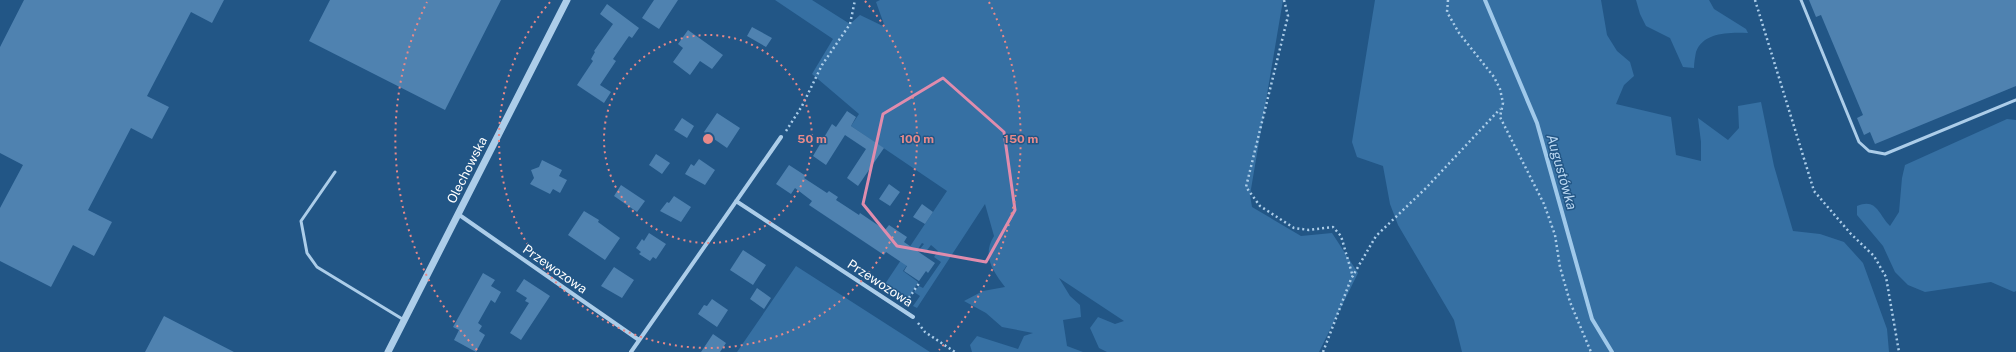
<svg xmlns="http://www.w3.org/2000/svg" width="2016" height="352" font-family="'Public Sans',sans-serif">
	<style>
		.green { fill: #3670a3 }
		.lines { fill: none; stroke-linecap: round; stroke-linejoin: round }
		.stream { stroke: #a0c9ea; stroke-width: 4 }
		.building { fill: #4f82b0 }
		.path { stroke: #accde9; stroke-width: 2.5; stroke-dasharray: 2 3; stroke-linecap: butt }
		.service { stroke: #accde9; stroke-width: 3 }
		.minor { stroke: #accde9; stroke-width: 4 }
		.tertiary { stroke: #accde9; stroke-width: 7 }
		.marked { fill: none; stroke: #e08cad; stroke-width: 3; stroke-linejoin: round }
		.ring { fill: none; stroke: #e88989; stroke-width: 2; stroke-dasharray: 2 4 }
		.labels { text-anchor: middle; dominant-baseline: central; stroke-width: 3; stroke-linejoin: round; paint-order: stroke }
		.street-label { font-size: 13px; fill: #fff; stroke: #225686 }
		.water-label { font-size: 14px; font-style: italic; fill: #b8d6f1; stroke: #225686 }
		.centre { fill: #e88989; stroke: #225686; stroke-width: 2 }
		.ring-label { font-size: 12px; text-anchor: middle; font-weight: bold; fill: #e88989; stroke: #225686; stroke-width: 3; stroke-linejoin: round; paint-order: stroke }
	</style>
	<rect width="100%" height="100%" fill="#225686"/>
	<path class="green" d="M775 0H812L850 24 860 15 885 27 876 2 880 0H1283L1250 195 1252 207 1301 236 1332 233 1358 273 1319 352H1107L1099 348 1090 328 1098 317 1115 324 1124 321 1059 278 1070 296 1080 305 1081 317 1063 320 1067 346 1083 352H972L970 345 977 336 1018 349 1024 336 1033 333 1002 327 986 313 964 301 983 291 1005 287C992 270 982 255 994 236L985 204 917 308 913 306 920 296 914 292 919 286 923 288 941 262 934 257 938 251 931 245 925 253 920 249 924 244 922 243 903 271 918 282 907 301 892 292 887 293 881 290 947 191 851 126 859 114 812 74 833 39Z
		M1375 0H1601L1607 35 1617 51 1630 62 1634 76 1624 85 1616 104 1671 117 1676 155 1701 161V142L1698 118 1728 140 1739 128 1738 106 1761 102 1774 166 1793 231 1820 234 1844 242 1863 263 1887 329 1889 352H1462L1454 320 1398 225 1390 204 1383 166 1357 157 1352 142Z
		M1636 0H1709L1714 9 1746 29 1748 33C1730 32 1703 32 1696 52 1695 57 1694 63 1694 68L1683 67 1670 38 1646 26 1640 14Z
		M2007 119 2016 120V291L2014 292 1991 282 1925 292 1908 285 1895 272 1883 246 1857 215V206C1877 198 1878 214 1890 226L1899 212 1902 178 1905 165Z
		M796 266 930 352H737Z"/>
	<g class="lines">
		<path class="stream" d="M1485 0 1537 123 1592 319 1612 352"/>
	</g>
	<path class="building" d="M24 0H224L212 23 191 12 147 96 169 107 152 139 131 128 88 210 112 222 94 256 73 245 51 287 0 261V208L23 165 0 153V47Z
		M330 0H501L445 110 309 41Z
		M654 0H678L659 29 642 18Z
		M1809 0H2016V86L1875 144 1870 132 1864 135 1857 118 1863 115 1821 15 1816 17Z
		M607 4 639 28 632 38 629 36 613 59 616 61 600 85 611 92 604 103 577 85 593 61 591 59 595 52 594 51 613 24 600 14Z
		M752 27 772 38 766 47 747 36Z
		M688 30 723 55 712 69 700 61 690 75 673 62 683 48 678 44Z
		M847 111 856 117 851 126 884 148 858 186 847 178 866 149 845 135 826 165 813 156 832 124 836 127Z
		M717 113 740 128 727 148 704 132Z
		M682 118 694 126 687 138 674 130Z
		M656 154 670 163 662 174 649 165Z
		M699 159 715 170 705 185 685 174 691 164 694 166Z
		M542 160 562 170 559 176 567 180 560 193 553 189 550 194 530 184 534 178 531 170 539 167Z
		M789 165 806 176 804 178 827 193 829 191 838 197 836 200 859 215 860 213 885 230 889 225 907 237 904 242 935 263 928 273 926 271 919 281 904 271 907 266 886 252 884 255 809 205 812 201 795 188 791 194 776 184Z
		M889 184 900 192 890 206 879 199Z
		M621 185 645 201 637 212 614 196Z
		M674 196 691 207 681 222 660 211 667 202 669 203Z
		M922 204 933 212 925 224 913 217Z
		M584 211 599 220 598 222 620 238 605 260 568 235Z
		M649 233 666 244 656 259 653 257 650 261 639 254 641 252 636 248 642 239 644 241Z
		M743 250 766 265 753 285 730 270Z
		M614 267 634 280 622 298 601 286Z
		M483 273 495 280 491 286 501 292 495 303 491 300 478 323 482 326 479 331 485 335 476 352 454 340 459 330 453 327Z
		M524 279 550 296 521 340 510 333 529 303 525 301 527 298 516 291Z
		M757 288 771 298 764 309 750 299Z
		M712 299 728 310 717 327 698 314 704 305 707 306Z
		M164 316 234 352H145Z
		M713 334 726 343 720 352H701Z"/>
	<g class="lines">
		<path class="path" d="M1284 0 1288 16 1246 187 1260 206 1294 228 1309 230 1333 227 1341 236 1353 277
			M1448 0 1447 12 1459 33 1494 77 1500 89 1503 103 1500 117 1544 204 1555 235 1560 267 1570 302 1591 352
			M1755 0 1814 191 1851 234 1874 256 1886 277 1899 352
			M786 131 802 106 822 65 850 24 855 0
			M906 302 920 282
			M918 323 925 332 955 352
			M1323 352 1351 279 1376 236 1426 188 1500 109"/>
		<path class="service" d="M1801 0 1859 142 1869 151 1885 154 2016 100
			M335 172 301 221 307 253 317 267 404 320"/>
		<path class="minor" d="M736 201 913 317
			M458 214 639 340
			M631 352 781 137"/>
		<path class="tertiary" d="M388 352 567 0"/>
	</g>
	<path class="marked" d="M943 78 1004 132 1015 210 986 262 897 246 863 204 883 114Z"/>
	<g class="ring">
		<circle cx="708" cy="139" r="104"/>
		<path d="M865 1A209 209 0 1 1 551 1"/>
		<path d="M477 350A313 313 0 0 1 427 2M989 2A313 313 0 0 1 939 350"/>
	</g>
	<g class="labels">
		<g class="street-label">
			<text transform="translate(467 170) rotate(-63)">Olechowska</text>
			<text transform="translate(555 269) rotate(35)">Przewozowa</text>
			<text transform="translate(880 283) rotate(33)">Przewozowa</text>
		</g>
		<g class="water-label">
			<text transform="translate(1562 172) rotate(74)">Augustówka</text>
		</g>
	</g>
	<circle cx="708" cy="139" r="6" class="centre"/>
	<g class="ring-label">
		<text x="812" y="143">50 m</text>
		<text x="917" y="143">100 m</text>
		<text x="1021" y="143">150 m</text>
	</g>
</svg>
